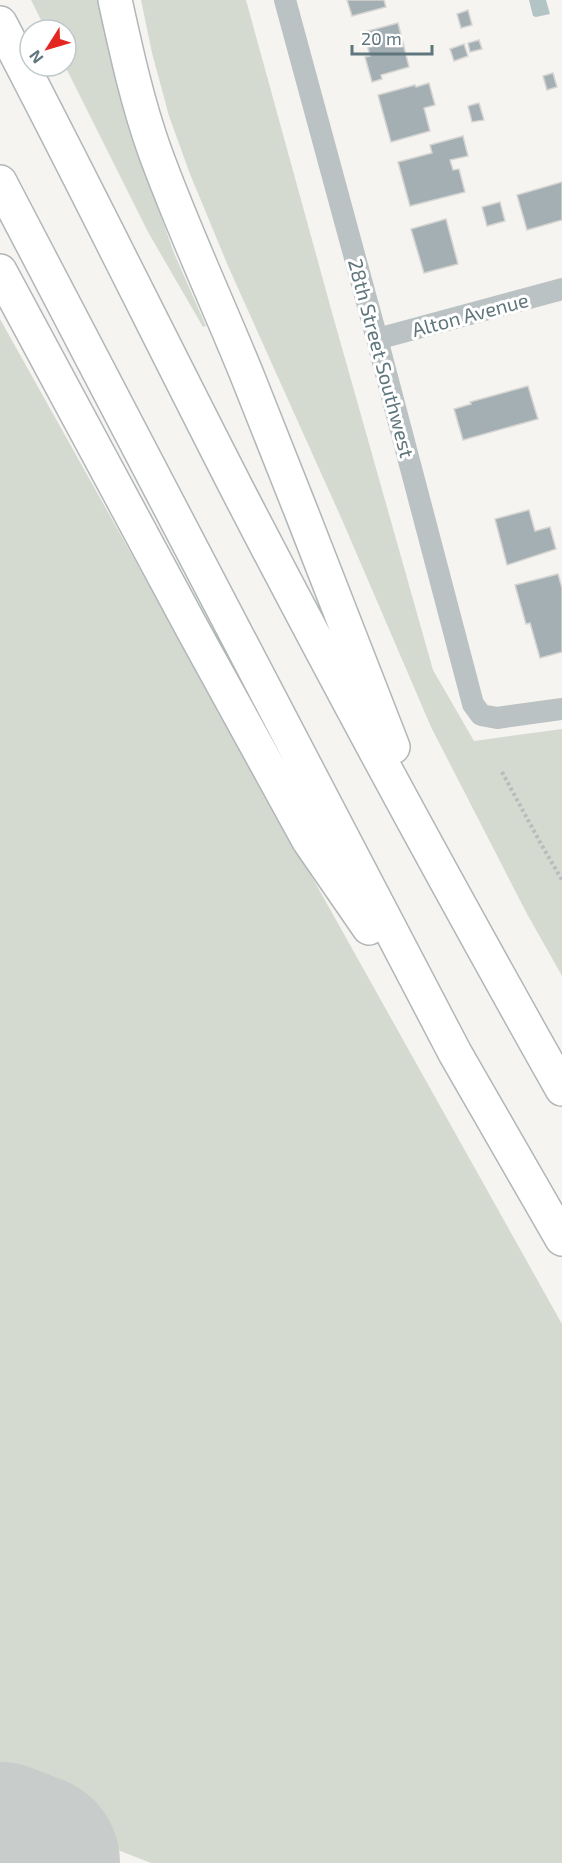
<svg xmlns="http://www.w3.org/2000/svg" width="562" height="1863" font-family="'Exo 2',sans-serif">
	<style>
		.green { fill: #d5dad0 }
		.water { fill: #b2c4c4 }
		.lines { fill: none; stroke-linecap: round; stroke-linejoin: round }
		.runway { stroke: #c8cdcc; stroke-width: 178 }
		.building { fill: #a3afb2; stroke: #d6d5d3; stroke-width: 1.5 }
		.motorway-casing { stroke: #b1b6b8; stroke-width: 36 }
		.path { stroke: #b7bcbd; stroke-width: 4; stroke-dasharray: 3 3; stroke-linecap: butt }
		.minor { stroke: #bbc2c4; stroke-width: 22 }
		.motorway { stroke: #fff; stroke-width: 33 }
		.labels { text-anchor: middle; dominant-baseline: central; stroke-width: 6; stroke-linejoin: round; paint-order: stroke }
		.street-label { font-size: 20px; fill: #5f767c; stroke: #fff }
	</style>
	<rect width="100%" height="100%" fill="#f5f4f0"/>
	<path class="green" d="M31 0H97L116 80 134 140 174 253 206 326 203 327 148 232 65 66H66V30H46Z
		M141 0H246L333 316 433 670 474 741 562 729V976L526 912 431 727 343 522 228 266 190 174 169 116 152 53Z
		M0 319 562 1324V1863H151L0 1804Z"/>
	<path class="water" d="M529 0H546L550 14 536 17 533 16Z"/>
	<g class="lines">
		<path class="runway" d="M0 1851 31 1863"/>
	</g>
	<path class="building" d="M347 0H384L386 7 352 16Z
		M468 10 472 25 461 28 457 14Z
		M398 23 409 67 381 75 382 79 372 82 365 57 370 56 364 32Z
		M479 40 482 49 470 52 468 43Z
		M464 44 468 56 454 61 450 49Z
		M553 73 557 87 547 90 543 76Z
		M429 83 435 105 424 108 430 131 391 142 378 95 415 85 416 87Z
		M479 103 484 120 472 122 468 106Z
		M463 136 468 156 450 160 453 170 459 169 465 192 410 206 398 162 432 153 430 145Z
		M562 182V220L527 230 517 195Z
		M500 202 505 221 487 226 482 207Z
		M446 219 458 264 424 273 411 229Z
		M528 386 538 419 463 440 454 409 471 404 470 402Z
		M529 510 535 531 550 527 556 549 507 565 495 519Z
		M558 574 562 588V652L540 658 530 623 526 624 515 585Z"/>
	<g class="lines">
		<g class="motorway-casing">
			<path id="motorway" d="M115 0C126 50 137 101 154 149 182 227 218 303 249 380 298 502 345 624 393 747
				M0 23C81 177 157 333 236 487 341 690 450 890 562 1089
				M0 182 455 1053 562 1239
				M0 271 193 630 309 841 369 928"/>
		</g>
		<path class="path" d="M502 772 541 844 562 880"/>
		<path class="minor" d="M285 0 377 339 473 704 481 715 497 718 562 709
			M377 339 562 289"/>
		<use href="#motorway" class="motorway"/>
	</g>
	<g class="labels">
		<g class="street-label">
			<text transform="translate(470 314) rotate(-15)">Alton Avenue</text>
			<text transform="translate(382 358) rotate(75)">28th Street Southwest</text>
		</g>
	</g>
	<g transform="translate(48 48) rotate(233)"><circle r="28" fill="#ffffff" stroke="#bfc8cb" stroke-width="1.5"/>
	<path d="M0-4.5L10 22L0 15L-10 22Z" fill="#e42621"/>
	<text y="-9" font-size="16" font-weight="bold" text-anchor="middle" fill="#5f767c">N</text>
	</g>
	<path d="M352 45v9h80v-9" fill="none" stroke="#5f767c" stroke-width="3"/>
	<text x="361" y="45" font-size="18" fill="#5f767c" stroke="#ffffff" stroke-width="4.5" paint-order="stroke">20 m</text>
</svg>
